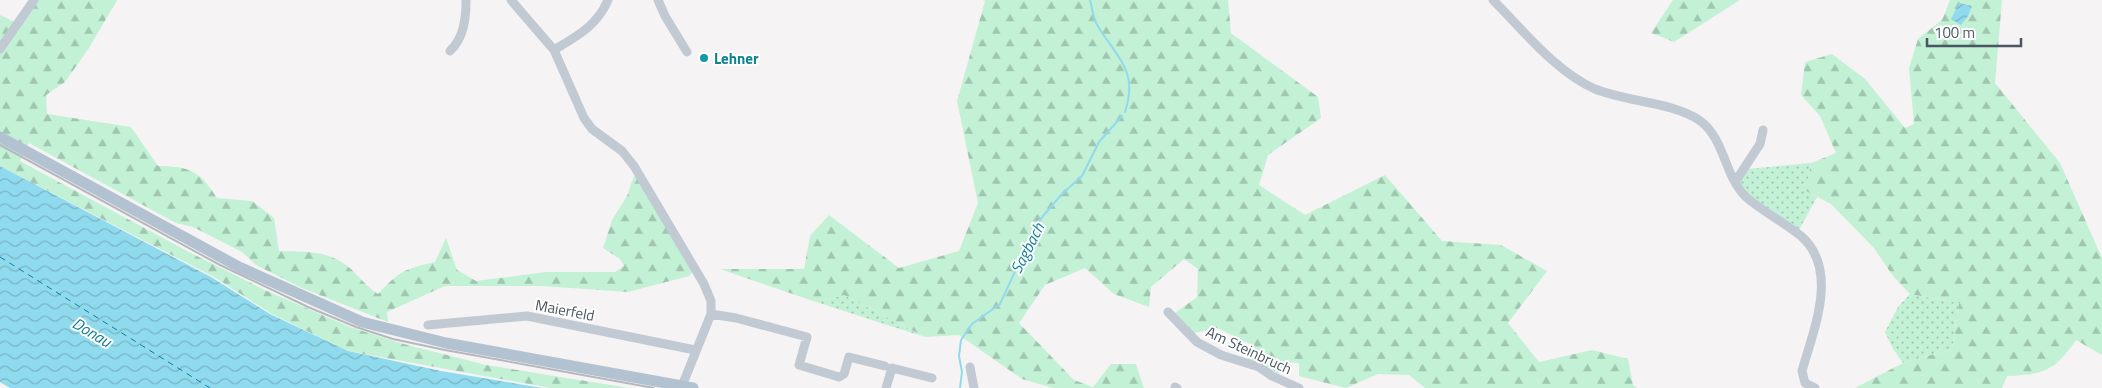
<svg xmlns="http://www.w3.org/2000/svg" width="2102" height="388" font-family="'Titillium Web',sans-serif">
	<style>
		.grass { fill: url(#grass-dots) }
		.forest { fill: url(#forest-firs) }
		.water { fill: url(#water-waves) }
		.lines { fill: none; stroke-linecap: round; stroke-linejoin: round }
		.stream { stroke: #90daee; stroke-width: 2 }
		.ferry { stroke: #0c7c9b; stroke-width: 1; stroke-dasharray: 6 5; stroke-linecap: butt }
		.minor { stroke: #c1cad2; stroke-width: 9 }
		.major { stroke: #b3c2d1; stroke-width: 11 }
		.rail { stroke: #b5b8bd; stroke-width: 2 }
		.culture-dot { fill: #0f9aa8; stroke: #fff; stroke-width: 2 }
		.labels { text-anchor: middle; dominant-baseline: central; stroke-width: 4; stroke-linejoin: round; paint-order: stroke }
		.culture-label { font-size: 15px; font-weight: bold; fill: #0d838f; stroke: #fff; text-anchor: start }
		.street-label { font-size: 15px; fill: #4a5661; stroke: #fff }
		.water-label { font-size: 16px; font-style: italic; fill: #0c7c9b; stroke: #fff }
	</style>
	<defs>
		<pattern id="grass-dots" width="8" height="8" patternUnits="userSpaceOnUse" patternTransform="scale(1.25)"><rect width="8" height="8" fill="#c3f1d5"/><path d="M2 2h.1M6 6h.1" fill="none" stroke="#a0c6b0" stroke-width="1.8" stroke-linecap="round"/></pattern>
		<pattern id="forest-firs" width="22" height="20" patternUnits="userSpaceOnUse" patternTransform="scale(1.25)"><rect width="22" height="20" fill="#c3f1d5"/><path d="M5 1l3.5 6h-7zM16 11l3.5 6h-7z" fill="#a0c6b0"/></pattern>
		<pattern id="water-waves" width="16" height="10" patternUnits="userSpaceOnUse" patternTransform="scale(1.25)"><rect width="16" height="10" fill="#90daee"/><path d="M0 5q4-4 8 0t8 0" fill="none" stroke="#78b4c4"/></pattern>
	</defs>
	<rect width="100%" height="100%" fill="#f5f3f3"/>
	<path class="grass" d="M1811 163 1806 191 1817 197 1799 230 1754 201 1739 182 1747 169Z
		M1910 294 1959 303 1952 349 1903 363 1893 349 1885 332 1898 307Z
		M844 295 925 337 816 302Z"/>
	<path class="forest" d="M35 0H117L89 48 65 82 46 95 47 114 131 127 158 166C189 166 200 171 217 198L252 201 274 218 279 251C304 252 326 250 346 265 358 274 365 286 378 294 400 271 404 269 435 262L446 238 457 270 476 281 546 272H615L624 266 620 259 603 248 612 220 627 196 636 170 692 272 689 276 628 292 543 286H445L387 312 388 322 302 288 256 265 242 252 193 227 176 223 29 143 20 161 189 252 267 291 350 327 400 343 486 365 629 388H550L348 351 272 314 214 277 0 166V15L17 23Z
		M983 0H1228L1231 33 1318 97 1321 118 1268 155 1259 185 1305 215 1385 175 1442 241 1501 245 1547 271 1508 323 1539 362 1592 350 1628 359 1633 385 1637 388H1425L1409 375 1378 374 1346 388 1299 376V363L1286 362 1279 374 1248 359 1254 346 1217 328 1194 333 1174 314 1197 297 1198 269 1184 259 1151 287 1149 307 1114 294 1085 268 1045 285 1019 323 1074 380 1093 387 1111 364H1136L1144 388H1053L1022 379 959 335 925 337 844 295 816 302 720 269H804L810 236 829 215 899 268 959 251 978 203 957 101 985 1Z
		M1673 0H1740L1674 42 1651 33Z
		M1950 0H2002L1995 83 2060 163 2102 258V355L2076 340C2054 372 2044 374 2007 376L2002 388H1855L1903 363 1952 349 1959 303 1910 294 1893 276 1874 248 1831 204 1806 191 1811 163 1836 153 1820 116 1801 95 1805 62 1832 54 1865 79 1905 128 1914 124 1909 68 1918 39 1942 20Z"/>
	<path class="water" d="M1959 3 1972 6 1968 16 1961 25 1951 19Z
		M0 166 211 277 270 314 348 351 441 371 542 388H10L0 382Z"/>
	<g class="lines">
		<path class="stream" d="M1090 0C1092 7 1093 17 1096 23 1116 58 1139 68 1125 112
			M960 388 962 372 959 356 961 340 972 324 1000 304 1038 222 1062 194 1082 176 1099 142 1122 116"/>
		<path class="ferry" d="M0 257 210 388"/>
		<path class="minor" d="M511 0 554 50 584 118 592 129 622 151 634 166 704 284 711 301V314L736 318 807 337 799 365 839 377 844 374 849 357 885 366
			M658 0 665 16 687 52
			M1493 0C1524 31 1555 71 1595 89 1627 102 1672 102 1699 120 1725 138 1724 176 1746 197 1763 212 1784 222 1801 236 1840 270 1813 331 1802 371L1805 383 1815 388
			M0 49 34 0
			M554 50C577 36 597 26 608 0
			M450 51C464 38 466 18 466 0
			M1735 182 1760 144 1763 130
			M1168 312 1197 342 1221 355 1259 367 1272 376 1299 388
			M428 325 527 316 695 350
			M970 367 974 388
			M682 386 711 314
			M1175 387 1177 388
			M886 388 892 368 932 378"/>
		<path class="major" d="M0 137 239 267 362 322 446 343 693 388"/>
		<path class="rail" d="M0 145 220 265 308 307 356 327 393 339 445 350 654 388"/>
	</g>
	<circle class="culture-dot" cx="704" cy="58" r="5"/>
	<g class="labels">
		<g class="culture-label">
			<text x="714" y="58">Lehner</text>
		</g>
		<g class="street-label">
			<text transform="translate(565 310) rotate(11)">Maierfeld</text>
			<text transform="translate(1249 350) rotate(25)">Am Steinbruch</text>
		</g>
		<g class="water-label">
			<text transform="translate(1027 248) rotate(-63)">Sagbach</text>
			<text transform="translate(92 332) rotate(31)">Donau</text>
		</g>
	</g>
	<path d="M1927 38v8h94v-8" fill="none" stroke="#4a5661" stroke-width="2.5"/>
	<text x="1934" y="38" font-size="15" fill="#4a5661" stroke="#ffffff" stroke-width="4" paint-order="stroke">100 m</text>
</svg>
